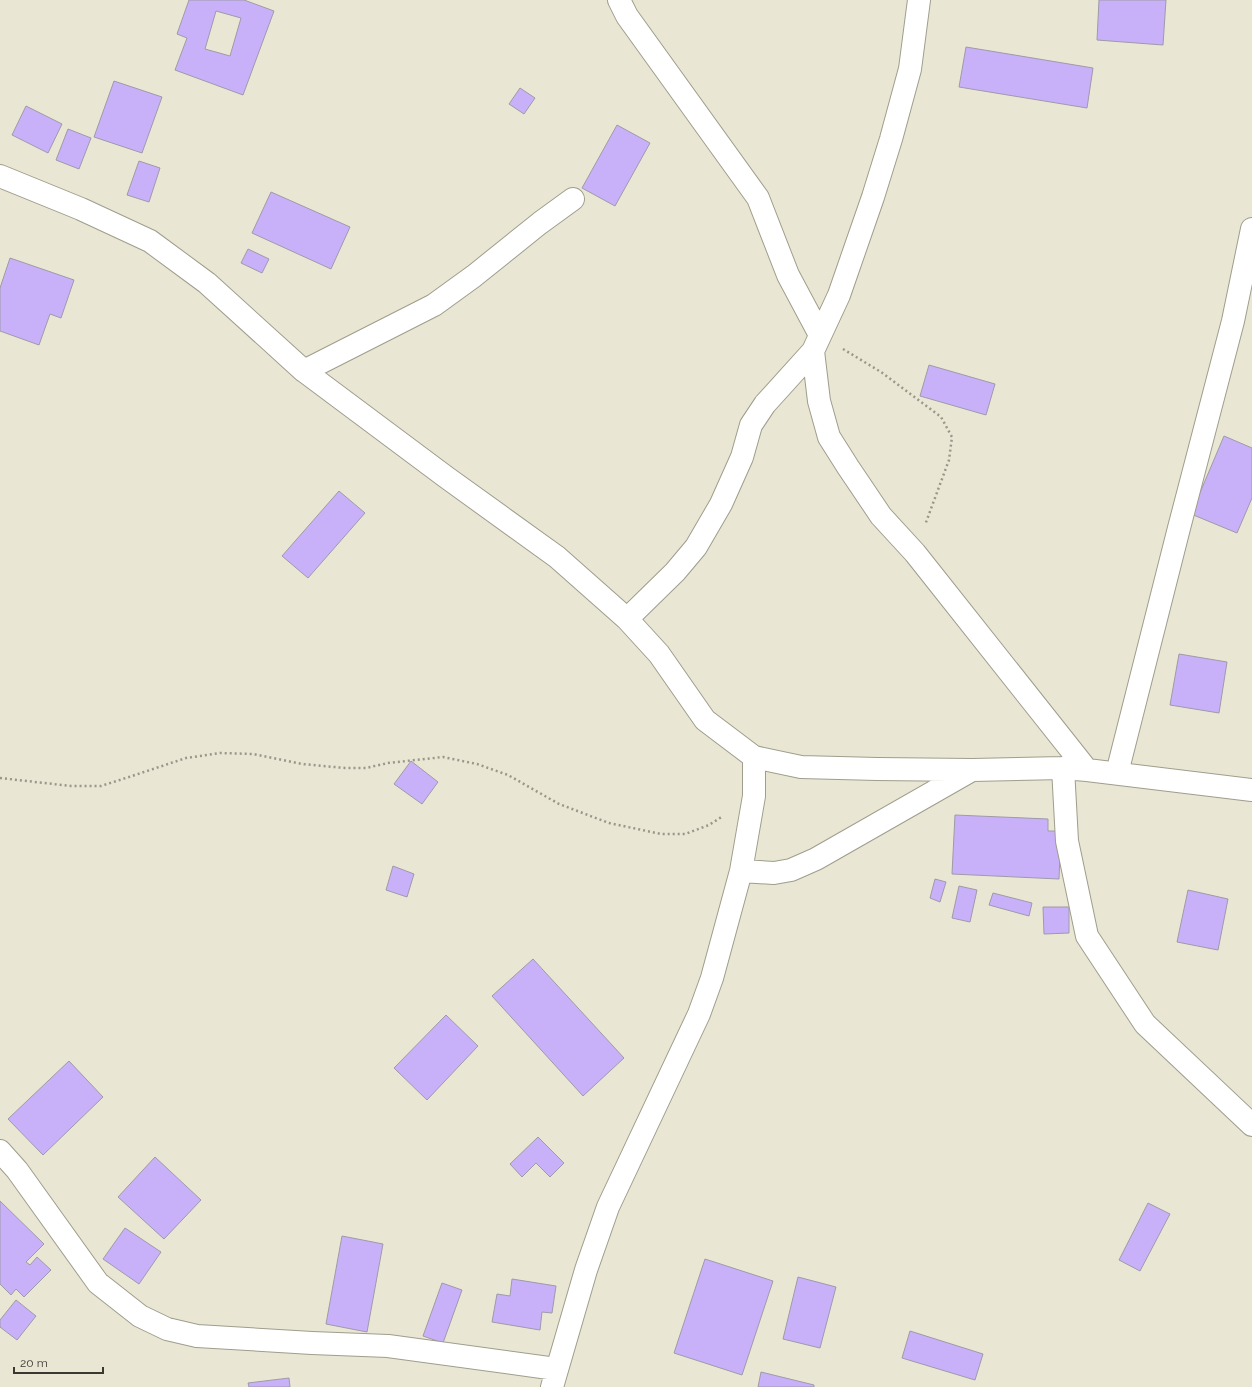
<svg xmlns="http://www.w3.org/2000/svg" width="1252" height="1387" font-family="Raleway,sans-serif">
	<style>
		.building { fill: #c8b1f9; stroke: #9e9aaa; fill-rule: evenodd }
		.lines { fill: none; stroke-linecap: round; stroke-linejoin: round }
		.street-casing { stroke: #9f9d8c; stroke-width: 24 }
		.path { stroke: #99978a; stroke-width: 2.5; stroke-dasharray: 2 3; stroke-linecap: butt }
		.street { stroke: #fff; stroke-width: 22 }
	</style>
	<rect width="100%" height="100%" fill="#e9e6d4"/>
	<path class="building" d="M189 0H244L274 11 243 95 175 70 187 38 177 34ZM216 11 241 18 230 56 205 49Z
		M1099 0H1166L1163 45 1097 40Z
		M966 47 1093 68 1087 108 959 87Z
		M114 81 162 97 142 153 94 137Z
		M520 88 535 98 524 114 509 104Z
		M26 106 62 124 48 153 12 135Z
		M617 125 650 143 615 206 582 188Z
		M68 129 91 138 79 169 56 160Z
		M139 161 160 168 149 202 127 195Z
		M271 192 350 227 331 269 252 233Z
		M248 249 269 259 262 273 241 263Z
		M10 258 74 280 61 318 50 314 39 345 0 331V288Z
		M929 365 995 384 986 415 920 396Z
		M1224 436 1252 448V498L1237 533 1191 514Z
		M339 491 365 513 308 578 282 556Z
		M1179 654 1227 662 1219 713 1170 705Z
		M411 761 438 782 422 804 394 784Z
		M955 815 1048 819V831H1061L1059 879 952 874Z
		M393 866 414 874 407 897 386 890Z
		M935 879 946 882 940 902 930 898Z
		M959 886 977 890 970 922 952 918Z
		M1188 890 1228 899 1218 950 1177 942Z
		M993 893 1032 903 1029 916 989 905Z
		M1043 907H1069V933L1044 934Z
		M533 959 624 1058 583 1096 492 996Z
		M446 1015 478 1046 427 1100 394 1068Z
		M69 1061 103 1097 43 1155 8 1119Z
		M538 1137 564 1163 550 1177 536 1163 522 1177 510 1164Z
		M155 1157 201 1200 164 1239 118 1197Z
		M0 1201 44 1244 26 1262 30 1265 37 1257 51 1270 24 1297 16 1289 11 1295 0 1284Z
		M1148 1203 1170 1214 1140 1271 1119 1260Z
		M125 1228 161 1252 139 1284 103 1259Z
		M342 1236 383 1244 367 1332 326 1324Z
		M705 1259 773 1281 742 1375 674 1353Z
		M798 1277 836 1287 820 1348 783 1339Z
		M512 1279 556 1286 552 1313 542 1312 540 1330 492 1322 497 1294 510 1296Z
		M442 1283 462 1290 443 1343 423 1336Z
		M16 1300 36 1316 17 1340 0 1327V1320Z
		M910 1331 983 1354 975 1380 902 1358Z
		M761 1372 814 1385V1387H758Z
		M289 1378 290 1387H249L248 1383Z"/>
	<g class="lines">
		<g class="street-casing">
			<path id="street" d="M619 0 627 16 758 198 788 275 820 335
				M0 176 81 209 150 241 207 283 304 371 446 477 557 557 627 619 659 654 705 720 754 757 801 767 877 769 972 770 1063 768 1087 770 1252 790
				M813 351 819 401 829 437 848 467 881 516 915 553 1087 770
				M304 371 434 305 474 276 540 223 573 199
				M627 619 675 572 696 547 721 504 742 457 751 425 765 404 813 351 839 295 873 197 891 139 910 69 919 0
				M1063 768 1067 841 1087 936 1145 1024 1252 1125
				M1117 773 1179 528 1233 321 1252 229
				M741 871 774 873 791 870 816 859 972 770
				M0 1151 17 1170 98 1283 140 1316 167 1329 197 1336 312 1343 388 1346 556 1369
				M552 1387 586 1270 608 1207 699 1014 712 978 741 871 754 796V757"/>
		</g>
		<path class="path" d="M843 349 881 372 941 417 952 437 949 460 925 525
			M0 778 71 786H101L129 777 186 758 220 753 253 754 302 764 345 768H366L388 763 443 757 477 764 508 775 559 804 609 823 661 834H685L709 825 723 816"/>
		<use href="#street" class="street"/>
	</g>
	<path d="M14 1367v6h89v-6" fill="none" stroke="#393831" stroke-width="2"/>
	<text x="20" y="1367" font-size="12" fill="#393831" stroke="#e9e6d4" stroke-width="3" paint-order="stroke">20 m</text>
</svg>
